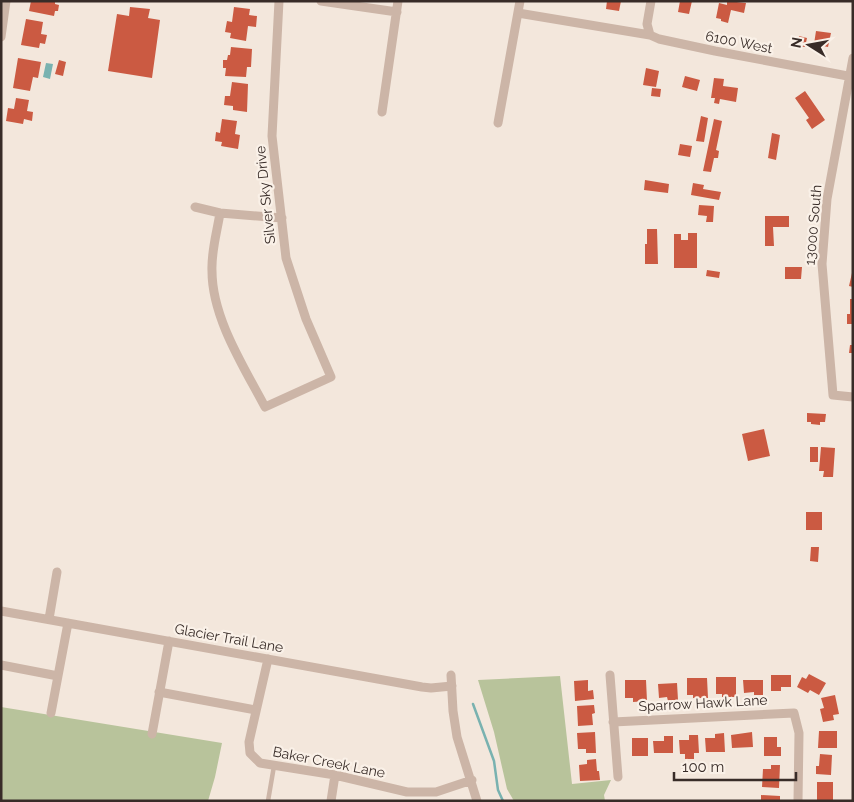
<svg xmlns="http://www.w3.org/2000/svg" width="854" height="802" font-family="Raleway,sans-serif">
	<style>
		.green { fill: #b8c39b }
		.water { fill: #79b2b0 }
		.lines { fill: none; stroke-linecap: round; stroke-linejoin: round }
		.stream { stroke: #79b2b0; stroke-width: 2.5 }
		.building { fill: #cb5a42 }
		.service { stroke: #ccb5a7; stroke-width: 4.5 }
		.minor { stroke: #ccb5a7; stroke-width: 9 }
		.labels { text-anchor: middle; dominant-baseline: central; stroke-width: 4.5; stroke-linejoin: round; paint-order: stroke }
		.street-label { font-size: 14px; fill: #382c28; stroke: #faf1e8 }
	</style>
	<rect width="100%" height="100%" fill="#f3e7dc"/>
	<path class="green" d="M560 676 572 784 611 780 604 795 605 801H514L507 789 494 732 478 680Z
		M1 707 222 743 215 777 208 801H1Z"/>
	<path class="water" d="M46 63 53 64 50 79 43 77Z"/>
	<g class="lines">
		<path class="stream" d="M473 704 494 761 498 790 503 801"/>
	</g>
	<path class="building" d="M31 1H55V4L59 5 58 11H55L54 16 29 11Z
		M607 1H621L619 11 606 9Z
		M680 1H692L689 14 678 12Z
		M727 1 746 3 744 13 731 10 728 23 721 21V19L716 18 719 3 727 5Z
		M130 7 150 9 148 18 160 20 152 78 108 71 117 14 129 16Z
		M234 7 250 9 249 15 257 16 256 27 248 26 246 41 230 38 231 33 225 32 227 21 232 22Z
		M26 19 43 22 41 34 47 35 45 44 40 43 39 48 21 45Z
		M816 31 831 33 828 47 814 44Z
		M799 36 807 38 805 47 797 46Z
		M231 47 252 49 251 67H247L246 77 225 76 226 68H223V60H227L228 55H230Z
		M18 58 41 62 38 78 33 77 30 91 13 88Z
		M59 60 66 62 63 76 55 74Z
		M646 68 659 71 656 87 643 85Z
		M685 76 700 80 697 91 682 87Z
		M714 78 724 79 723 86 738 88 736 102 720 99 719 104 714 103 715 98H711Z
		M232 82 248 84 247 112 233 110V106L224 105 225 96H230Z
		M652 88 661 89 660 97 651 96Z
		M805 91 825 120 812 129 806 120 809 118 795 98Z
		M16 98 29 100 27 111 33 112 32 121 24 119 23 124 6 121 8 108 14 109Z
		M701 116 708 118 704 142 696 141Z
		M222 119 237 121 235 134 240 135 238 149 221 146 222 142 215 141 216 132 220 133Z
		M714 119 722 121 716 150 719 151 718 158H714L711 172 703 171Z
		M772 133 780 135 776 160 768 158Z
		M680 144 692 146 690 157 678 155Z
		M645 180 669 184 668 193 644 190Z
		M693 183 704 185 703 189 721 192 719 200 691 195Z
		M699 205 714 206 713 222H706L707 216 698 215Z
		M765 216H789V227H773L774 246H765Z
		M647 229H657L658 264H645V244H647Z
		M688 233H697V268H674V234H681V240H688Z
		M785 267H802L801 279H785Z
		M707 270 720 272 719 278 706 276Z
		M852 273H853V287L849 286Z
		M850 299H853V324H847V314H850Z
		M850 345H853V353H849Z
		M807 413 826 414 825 422H820V425L811 424V422H807Z
		M764 429 770 456 748 461 742 434Z
		M810 447H818V462H810Z
		M821 447 835 448 833 477H823L824 471H819Z
		M806 512H822V530H806Z
		M811 547H819L818 562 810 561Z
		M809 674 826 683 819 695 810 690 808 693 797 687 802 677 806 679Z
		M771 675H791V687H781V691H771Z
		M716 677H736V697H722V694H716Z
		M687 678H707L708 698H693V695H687Z
		M588 680V691L593 690 594 699 575 701 574 681Z
		M625 680H646L647 701 633 702V698H625Z
		M743 680H763V695H754V692L744 693Z
		M677 683 678 700 668 701 667 697 659 698 658 684Z
		M835 695 839 714 833 715 834 720 823 722 820 709 824 708 821 698Z
		M594 705 595 713 592 714 593 725 578 726 577 706Z
		M819 731H837V748H818Z
		M595 732 596 753H586V749H578L577 733Z
		M752 732 753 747 732 748 731 735Z
		M724 733 725 752H706L705 738H715V734Z
		M689 735H698L699 753H694V759H685V754H680L679 740H689Z
		M664 736H673V753H654L653 741H664Z
		M764 737H777V747H781V756H764Z
		M632 738H648V756H632Z
		M820 754 832 755 831 775 816 774V766H819Z
		M596 759 597 771H599L600 780 580 781 579 765 587 764V760Z
		M771 765H780L779 788 762 787 763 769H771Z
		M817 782H833V801H817Z
		M761 795 780 796V801H761Z"/>
	<g class="lines">
		<path class="service" d="M268 801 274 766"/>
		<path class="minor" d="M321 1 397 12
			M518 13 650 35 659 39 715 51 853 77
			M650 35 647 24 651 1
			M1 37 6 1
			M853 58 827 199 822 264 833 395 853 397
			M382 112 398 1
			M498 123 520 1
			M195 207 220 213 282 218
			M220 213C217 232 211 252 212 271 212 318 244 367 265 407L331 377 306 319 286 258 272 136 279 1
			M1 611 422 687 431 688 452 686
			M49 619 57 572
			M268 659 249 742 250 753 260 763 335 775 407 792H436L472 780
			M1 665 58 676
			M451 675 453 711 457 737 477 801
			M610 675 618 777
			M159 692 256 710
			M51 713 68 623
			M613 722 794 713 799 733 798 801
			M152 734 169 641
			M331 801 335 775"/>
	</g>
	<g class="labels">
		<g class="street-label">
			<text transform="translate(739 42) rotate(11)">6100 West</text>
			<text transform="translate(265 195) rotate(-96)">Silver Sky Drive</text>
			<text transform="translate(813 225) rotate(-85)">13000 South</text>
			<text transform="translate(229 638) rotate(10)">Glacier Trail Lane</text>
			<text transform="translate(703 703) rotate(-3)">Sparrow Hawk Lane</text>
			<text transform="translate(329 762) rotate(11)">Baker Creek Lane</text>
		</g>
	</g>
	<rect width="854" height="802" fill="none" stroke="#382c28" stroke-width="5"/>
	<g transform="translate(809 45) rotate(281)" stroke="#faf1e8" stroke-width="4" paint-order="stroke">
	<path d="M0-4L9 19L0 12L-9 19Z" fill="#382c28"/>
	<text y="-8" font-size="14" font-weight="bold" text-anchor="middle" fill="#382c28">N</text>
	</g>
	<path d="M674 772v8h122v-8" fill="none" stroke="#382c28" stroke-width="2.5"/>
	<text x="682" y="772" font-size="15" fill="#382c28" stroke="#faf1e8" stroke-width="4" paint-order="stroke">100 m</text>
</svg>
